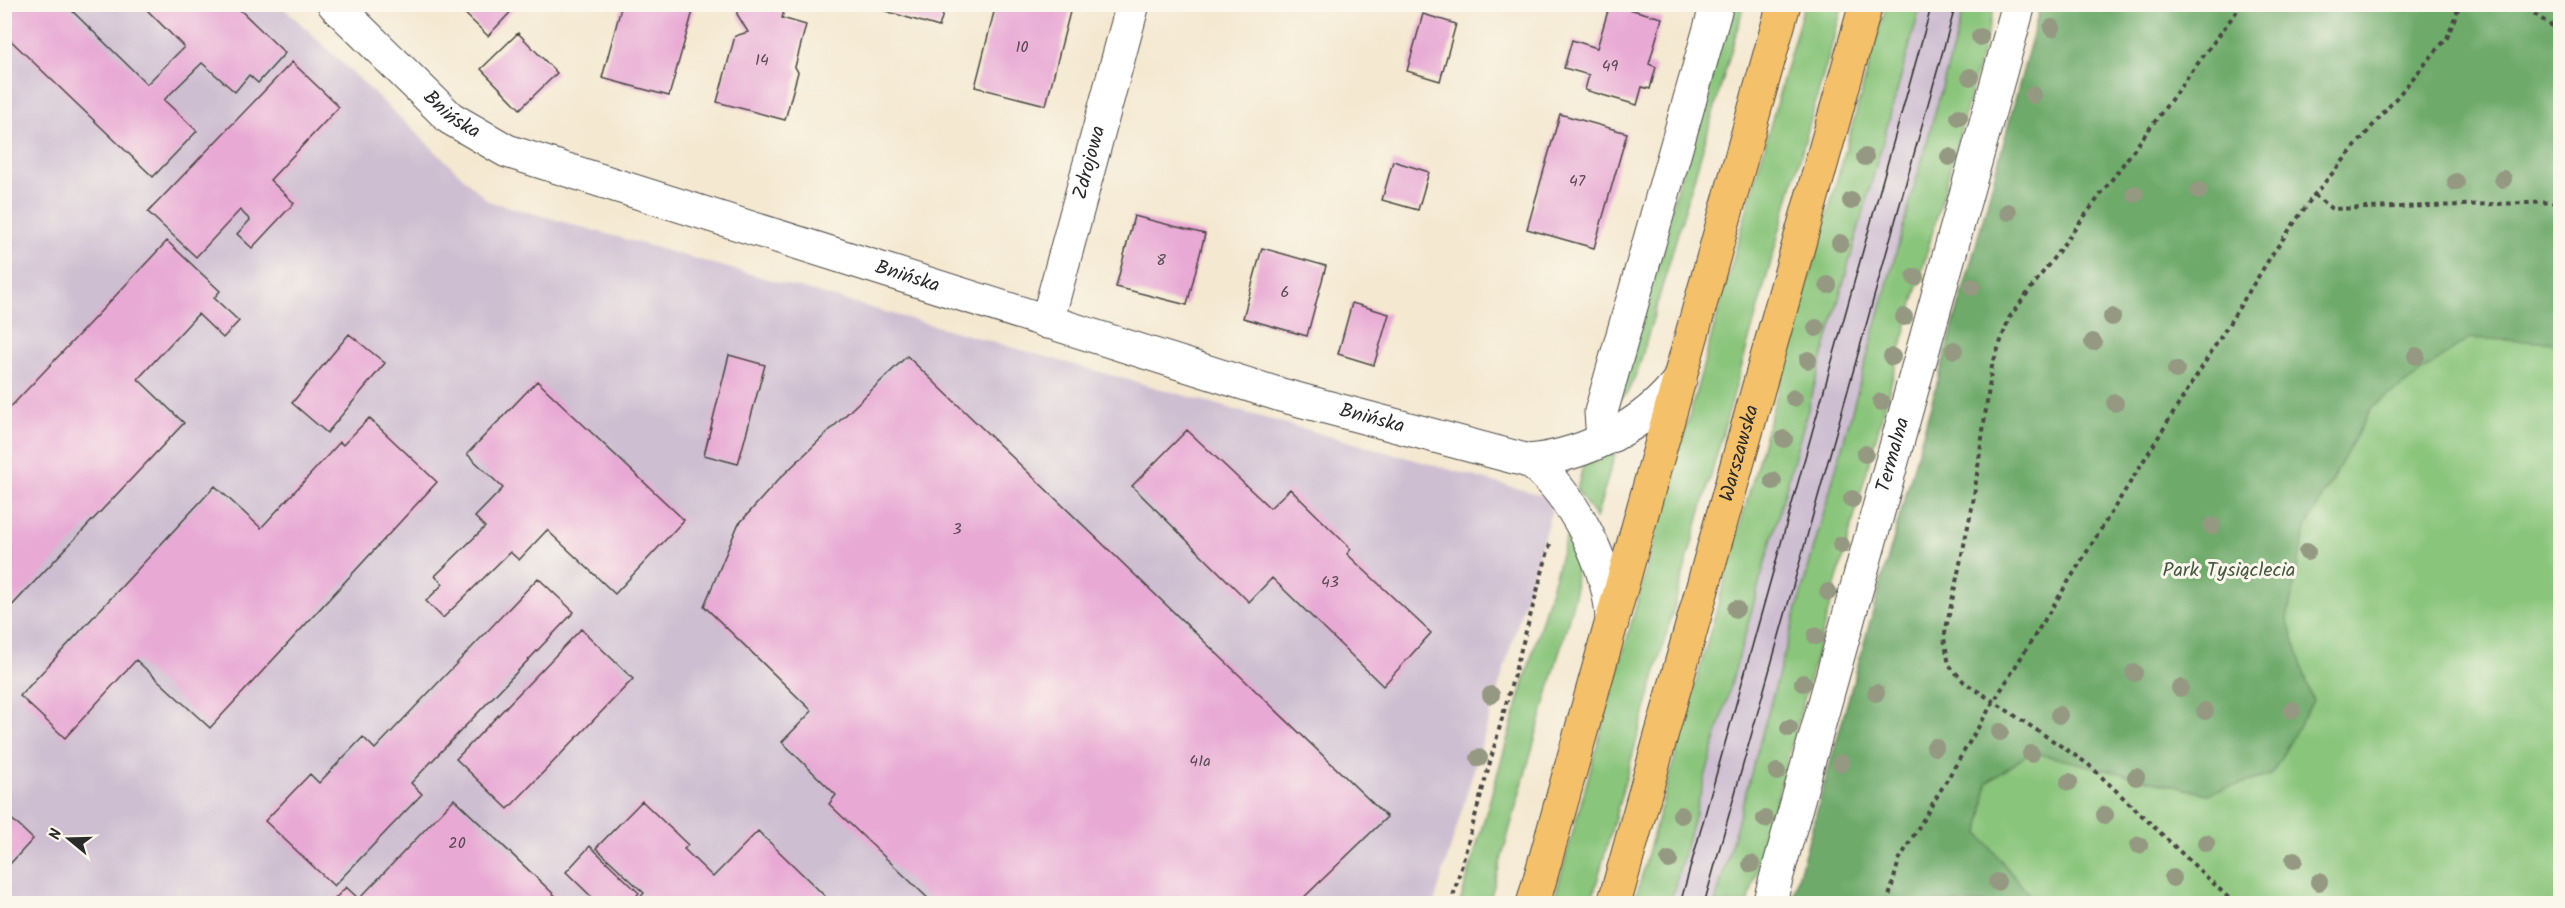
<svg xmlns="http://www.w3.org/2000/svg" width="2565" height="908" font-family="Kalam,sans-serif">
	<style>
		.industrial { fill: #cebed1 }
		.green { fill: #89c57a; stroke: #5a7852; stroke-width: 1.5 }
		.forest { fill: #6eaa6a; stroke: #4c6a4a; stroke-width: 1.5 }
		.building { fill: #e8a9d4 }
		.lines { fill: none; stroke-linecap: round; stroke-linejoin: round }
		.minor-casing { stroke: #494744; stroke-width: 35 }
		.major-casing { stroke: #494744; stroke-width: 35 }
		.path { stroke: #494744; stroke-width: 4; stroke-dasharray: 4.5 4.5; stroke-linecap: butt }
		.minor { stroke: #fff; stroke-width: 33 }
		.major { stroke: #f4c16a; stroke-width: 33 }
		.tram { stroke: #2b2b2b; stroke-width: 1.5 }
		.tree { fill: #959982 }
		.labels { text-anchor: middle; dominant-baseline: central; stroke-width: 6; stroke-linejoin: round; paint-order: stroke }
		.number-label { font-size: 16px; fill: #5a4a55 }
		.street-label { font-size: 20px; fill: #2b2b2b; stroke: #fbf7ec }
		.park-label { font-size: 20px; fill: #475943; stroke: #fbf7ec }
	</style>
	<rect width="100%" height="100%" fill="#fbf7ec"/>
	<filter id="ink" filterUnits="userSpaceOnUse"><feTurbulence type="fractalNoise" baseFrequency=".0167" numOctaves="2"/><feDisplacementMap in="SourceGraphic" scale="12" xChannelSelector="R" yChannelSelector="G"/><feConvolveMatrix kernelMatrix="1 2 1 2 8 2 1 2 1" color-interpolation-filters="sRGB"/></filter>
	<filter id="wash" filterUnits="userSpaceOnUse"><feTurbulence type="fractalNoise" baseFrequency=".008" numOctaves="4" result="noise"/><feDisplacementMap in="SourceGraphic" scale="24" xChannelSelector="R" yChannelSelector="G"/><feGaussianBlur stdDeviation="1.35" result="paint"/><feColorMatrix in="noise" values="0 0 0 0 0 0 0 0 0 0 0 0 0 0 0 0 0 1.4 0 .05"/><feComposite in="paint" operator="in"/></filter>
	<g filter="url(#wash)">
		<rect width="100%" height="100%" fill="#f4e8d0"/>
		<path class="industrial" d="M5 5H281L488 201 1555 499 1434 903 5 904Z
			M1921 5H1965L1715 903 1670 904Z"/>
		<path class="green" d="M1729 5H1744C1710 127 1673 248 1638 370L1627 393 1615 405Z
			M1804 5H1843L1591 903H1553Z
			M1886 5H1921L1670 903H1634Z
			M1965 5H1995L1748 903H1715Z
			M2041 5H2560V903L1791 904 1976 245Z
			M1614 451 1615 454 1596 518 1577 490 1584 462Z
			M1567 534 1576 561 1575 596 1489 903H1460Z"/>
		<path class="forest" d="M2041 4 2560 5V343L2470 338 2372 407 2306 527 2287 619 2313 701 2271 775 2207 794 2031 752 1987 783 1979 834 2036 903H1791L1976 245Z"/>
		<g id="blocks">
			<path class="building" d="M4 4H65L147 84 184 47 141 4H234L285 53 258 83 249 75 235 92 202 63 164 100 197 131 153 177 4 34Z
				M455 4H518L488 36Z
				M622 4H695L669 96 602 78Z
				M737 4H762L784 11 782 18 806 25 795 67 798 72 785 120 717 102 735 36 748 32 737 14Z
				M862 4H946L939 27Z
				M996 4H1057L1071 8 1046 105 975 87Z
				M1610 4 1662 18 1649 64 1656 67 1650 89 1642 87 1637 105 1585 90 1589 75 1564 68 1572 40 1597 48Z
				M1423 14 1456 24 1440 81 1407 71Z
				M518 33 557 73 520 109 481 69Z
				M292 62 339 107 270 180 294 203 252 248 237 234 250 220 240 210 196 257 148 212Z
				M1560 114 1627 133 1594 248 1527 229Z
				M1393 161 1429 172 1418 210 1382 200Z
				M1134 216 1205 234 1187 305 1116 287Z
				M167 241 220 291 214 298 239 321 223 338 198 314 138 379 184 423 4 614V414Z
				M1262 248 1326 266 1307 336 1243 318Z
				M1352 303 1389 314 1374 365 1338 354Z
				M349 334 385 363 327 433 292 403Z
				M729 355 765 365 738 464 704 455Z
				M907 356 1387 817 1297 904H934L829 804 836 795 782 742 812 711 704 606 738 525 778 480Z
				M537 381 684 520 615 594 547 530 519 560 510 552 443 618 426 601 443 584 435 576 485 527 475 517 503 488 467 454Z
				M369 418 437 482 210 728 136 660 65 738 20 696 215 486 261 528 340 442 343 445Z
				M1187 430 1270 508 1290 489 1351 549 1347 554 1431 633 1383 686 1272 578 1249 602 1132 486Z
				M538 578 574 612 411 783 422 794 334 886 265 821 310 774 319 783 363 737 375 749Z
				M581 629 633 679 508 809 456 759Z
				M454 799 564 904H330L346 887 359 899Z
				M642 801 688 845 684 849 713 877 758 831 833 904H634L644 893 596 848Z
				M4 812 33 839 9 865 4 861Z
				M590 846 639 893 629 904H599L566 872Z"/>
		</g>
	</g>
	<g filter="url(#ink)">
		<use href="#blocks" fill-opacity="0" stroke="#494744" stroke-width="1.5"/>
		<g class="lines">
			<g class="minor-casing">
				<g id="minor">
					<path id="s1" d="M334 4 450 118 507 151 1281 395 1529 461C1572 490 1612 571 1612 622"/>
					<path id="s2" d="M1047 322 1133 4"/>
					<path d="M1603 439 1601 412 1717 4"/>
					<path d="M1529 461C1586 455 1646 425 1680 379"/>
					<path id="s3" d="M1769 904 2019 4"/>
				</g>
			</g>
			<g class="major-casing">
				<g id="major">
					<path d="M1533 904 1784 4"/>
					<path id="s4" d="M1614 904 1866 4"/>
				</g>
			</g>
			<path class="path" d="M2519 4 2560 31
				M2314 195 2332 209 2560 202
				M1451 904 1550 544
				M1887 904 1899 860 1994 701 2273 253 2314 195 2447 38 2460 4
				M2235 904 2088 764 1964 682 1949 665 1944 638 1973 503 1992 366 2009 318 2242 4"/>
			<use href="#minor" class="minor"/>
			<use href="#major" class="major"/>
			<path class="tram" d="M1680 904 1932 4
				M1704 904 1956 4"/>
		</g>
		<g class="tree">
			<circle cx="2052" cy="28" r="9"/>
			<circle cx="1980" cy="37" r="9"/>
			<circle cx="1970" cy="77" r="9"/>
			<circle cx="2033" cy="95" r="9"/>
			<circle cx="1959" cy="117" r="9"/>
			<circle cx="1865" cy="157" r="9"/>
			<circle cx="1949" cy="157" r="9"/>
			<circle cx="2503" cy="179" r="9"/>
			<circle cx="2456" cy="182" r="9"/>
			<circle cx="2199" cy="191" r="9"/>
			<circle cx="2135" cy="194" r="9"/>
			<circle cx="1851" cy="201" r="9"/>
			<circle cx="2008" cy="212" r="9"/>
			<circle cx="1840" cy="243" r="9"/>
			<circle cx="1915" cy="277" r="9"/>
			<circle cx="1828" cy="285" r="9"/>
			<circle cx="1972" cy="287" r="9"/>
			<circle cx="1904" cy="317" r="9"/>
			<circle cx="2112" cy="317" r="9"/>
			<circle cx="1816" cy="328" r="9"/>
			<circle cx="2093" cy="342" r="9"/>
			<circle cx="1954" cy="350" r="9"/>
			<circle cx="2416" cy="356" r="9"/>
			<circle cx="1892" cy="357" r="9"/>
			<circle cx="1808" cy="360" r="9"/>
			<circle cx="2176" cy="370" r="9"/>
			<circle cx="1794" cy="398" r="9"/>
			<circle cx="1881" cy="402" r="9"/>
			<circle cx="2115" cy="403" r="9"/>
			<circle cx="1784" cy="439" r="9"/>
			<circle cx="1865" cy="454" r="9"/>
			<circle cx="1773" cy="481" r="9"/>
			<circle cx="1852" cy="499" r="9"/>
			<circle cx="2212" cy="526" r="9"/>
			<circle cx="1841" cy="545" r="9"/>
			<circle cx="2307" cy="552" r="9"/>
			<circle cx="1828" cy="592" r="9"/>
			<circle cx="1736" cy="609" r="9"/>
			<circle cx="1816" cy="636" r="9"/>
			<circle cx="2134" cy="673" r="9"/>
			<circle cx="1803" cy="683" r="9"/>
			<circle cx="2180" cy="688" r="9"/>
			<circle cx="1876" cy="693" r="9"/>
			<circle cx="1491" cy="695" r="9"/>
			<circle cx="2292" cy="710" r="9"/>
			<circle cx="2205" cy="711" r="9"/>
			<circle cx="2059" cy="715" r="9"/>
			<circle cx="1789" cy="728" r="9"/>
			<circle cx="2000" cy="732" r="9"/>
			<circle cx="1935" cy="747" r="9"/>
			<circle cx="2031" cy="754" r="9"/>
			<circle cx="1479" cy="758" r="9"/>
			<circle cx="1841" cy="763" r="9"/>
			<circle cx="1777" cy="772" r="9"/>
			<circle cx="2136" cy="777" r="9"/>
			<circle cx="2069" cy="782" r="9"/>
			<circle cx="1681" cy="815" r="9"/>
			<circle cx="2105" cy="815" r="9"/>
			<circle cx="1765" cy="819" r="9"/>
			<circle cx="2206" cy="843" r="9"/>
			<circle cx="2139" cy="845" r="9"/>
			<circle cx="1669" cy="860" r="9"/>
			<circle cx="2294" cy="860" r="9"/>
			<circle cx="1751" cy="864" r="9"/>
			<circle cx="2173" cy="878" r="9"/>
			<circle cx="1997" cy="882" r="9"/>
			<circle cx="2319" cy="882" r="9"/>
		</g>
	</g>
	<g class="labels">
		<g class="number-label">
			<text x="1022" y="47">10</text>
			<text x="762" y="60">14</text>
			<text x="1610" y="66">49</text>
			<text x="1577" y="181">47</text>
			<text x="1161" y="260">8</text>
			<text x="1285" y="292">6</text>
			<text x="957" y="529">3</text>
			<text x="1330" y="582">43</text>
			<text x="1200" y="761">41a</text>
			<text x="457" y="843">20</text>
		</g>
		<g class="street-label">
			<text stroke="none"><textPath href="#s1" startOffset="162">Bnińska</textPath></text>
			<text stroke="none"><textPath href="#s2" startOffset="165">Zdrojowa</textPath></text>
			<text stroke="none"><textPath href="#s1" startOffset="648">Bnińska</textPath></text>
			<text stroke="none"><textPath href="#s1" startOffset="1134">Bnińska</textPath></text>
			<text stroke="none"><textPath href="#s4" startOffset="468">Warszawska</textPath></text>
			<text stroke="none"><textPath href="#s3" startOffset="466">Termalna</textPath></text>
		</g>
		<g class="park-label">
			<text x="2229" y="571">Park Tysiąclecia</text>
		</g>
	</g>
	<rect width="2565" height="908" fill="none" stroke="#fbf7ec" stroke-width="24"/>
	<g transform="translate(69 839) rotate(289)" stroke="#fbf7ec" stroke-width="4.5" paint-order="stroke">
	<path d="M0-4.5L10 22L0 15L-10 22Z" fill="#2b2b2b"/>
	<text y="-9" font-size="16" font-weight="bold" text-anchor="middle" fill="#2b2b2b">N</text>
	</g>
</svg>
